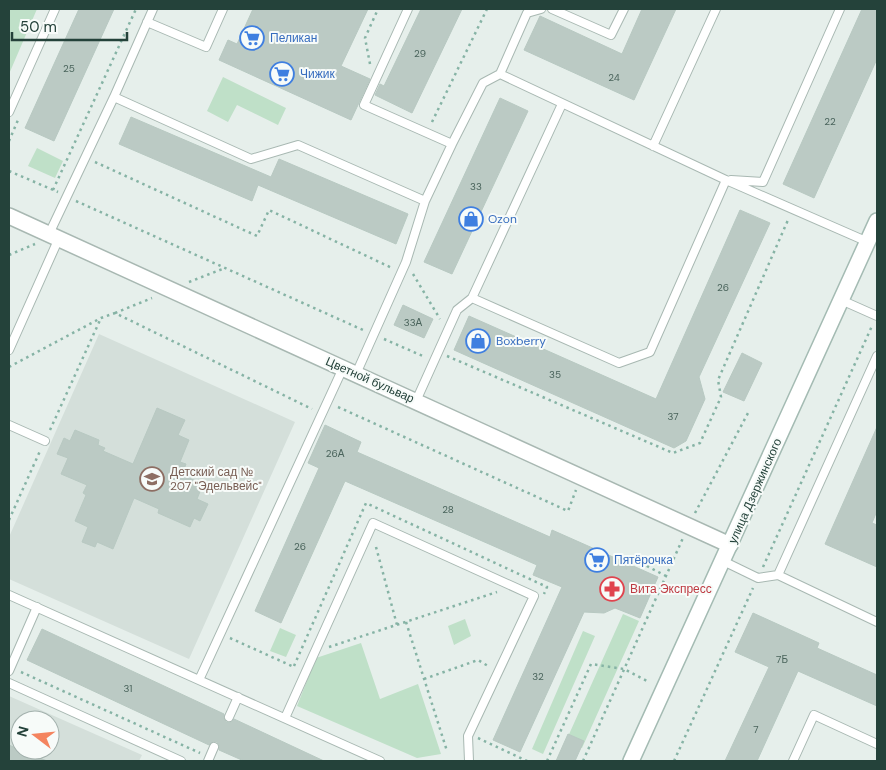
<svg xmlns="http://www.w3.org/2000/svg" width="886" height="770" font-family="'DM Sans',sans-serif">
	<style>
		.built { fill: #d4dfda; fill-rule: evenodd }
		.green { fill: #bfe0c8 }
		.building { fill: #bbcac4; stroke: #b8c9c2 }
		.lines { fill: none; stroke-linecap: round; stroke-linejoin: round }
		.lane-casing { stroke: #a8b8b2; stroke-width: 10 }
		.street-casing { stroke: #a8b8b2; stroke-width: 18 }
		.secondary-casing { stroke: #a4bbb3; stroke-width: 18 }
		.path { stroke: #86b3a5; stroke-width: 2.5; stroke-dasharray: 2.5 4; stroke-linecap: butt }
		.lane { stroke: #fff; stroke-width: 8 }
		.street { stroke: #fff; stroke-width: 15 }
		.secondary { stroke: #fff; stroke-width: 15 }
		.labels { text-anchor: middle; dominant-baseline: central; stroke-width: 4; stroke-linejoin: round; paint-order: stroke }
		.number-label { font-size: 10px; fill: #4a645c }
		.shop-label { font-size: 12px; fill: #366cbe; stroke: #f7fbf9; text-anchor: start }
		.street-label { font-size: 12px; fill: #24423a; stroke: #f7fbf9 }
		.education-label { font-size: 12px; fill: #785e54; stroke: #f7fbf9; text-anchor: start }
		.health-label { font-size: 12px; fill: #be3a42; stroke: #f7fbf9; text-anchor: start }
	</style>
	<rect width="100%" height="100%" fill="#e6efeb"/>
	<path class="built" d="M99 334 295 422 189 659 9 579V537Z
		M9 696 142 755 139 761H9ZM20 720H50V750H20Z"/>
	<path class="green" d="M9 9H37L9 74Z
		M223 77 286 108 278 125 237 105 228 122 207 111Z
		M37 148 63 161 55 178 28 166Z
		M623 614 639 621 582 748 566 741Z
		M465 619 471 636 454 645 448 626Z
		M280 628 296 635 286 657 270 651Z
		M583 631 595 636 543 754 532 749Z
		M361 643 380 699 418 684 441 754 417 758 297 706 316 658Z"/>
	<path class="building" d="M79 9H114L54 141 25 128Z
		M253 9H368L341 66 370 79 351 120 219 60 228 40 237 44Z
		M421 9H462L412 113 375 95 380 84 384 86Z
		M642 9H676L634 100 524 50 540 16 622 54Z
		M862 9H877V59L814 198 783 184Z
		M500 98 528 111 452 274 424 262Z
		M131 117 271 177 279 159 408 214 396 244 258 185 252 201 119 144Z
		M740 210 770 223 699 377 705 399 686 441 674 448 454 350 469 316 656 399Z
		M403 305 433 319 424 338 394 325Z
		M742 353 762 363 744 401 723 392Z
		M157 408 185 420 178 435 189 440 180 462 186 464 182 475 203 484 197 499 208 504 200 521 194 518 190 527 158 513 159 509 134 498 113 549 97 542 95 547 82 542 88 527 75 521 86 495 83 493 87 485 61 474 68 458 57 454 64 438 70 441 75 430 99 440 98 445 105 448 103 451 133 464Z
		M325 425 361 442 357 452 550 537 552 530 658 577 640 618 615 608 604 613 584 612 520 752 493 740 562 587 533 575 537 565 345 481 281 623 255 611 319 468 308 463Z
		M877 427V511L872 523 877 525V567L825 544Z
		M753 613 819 643 817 648 877 675V706L798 671 757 761H725L769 667 735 652Z
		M42 629 224 714V718L226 722H230L234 719 324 761H244L219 750V746L217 742H213L209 745 27 660Z
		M568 734 584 741 575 761H556Z
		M9 745 20 750 47 761H9Z"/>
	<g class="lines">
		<g class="lane-casing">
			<path id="lane" d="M408 9 364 105 452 144
				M552 9 611 35 624 9
				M147 22 206 47 223 9
				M500 74 527 13 541 9
				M114 97 153 9
				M9 112 55 9
				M653 146 716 9
				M731 180 763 182 840 9
				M49 234 114 97 251 159 298 145 425 201
				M472 298 619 363 650 352 726 180
				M841 300 877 316
				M9 350 59 238
				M356 374 406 262 425 201 452 144 483 83 500 74 726 180 868 242
				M416 401 457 310 472 298 562 104
				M9 425 45 441
				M723 561 758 578 778 575 877 622
				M778 575 877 356
				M9 595 380 761
				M9 671 37 607
				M199 680 343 368
				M9 683 181 761
				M229 717 238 697
				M285 718 373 523 534 596 468 736 469 761
				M208 761 214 747
				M793 761 814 715 877 744"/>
		</g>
		<g class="street-casing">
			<path id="street" d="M9 216 730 545"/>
		</g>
		<g class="secondary-casing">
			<path id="secondary" d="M631 761 877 221"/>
		</g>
		<path class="path" d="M370 64 365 38 378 9
			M432 122 487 9
			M9 141 18 120
			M95 162 257 236 269 210 392 268
			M9 171 58 192
			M53 190 136 9
			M76 201 363 330
			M9 255 35 244
			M413 274 440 319
			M189 282 225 268
			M115 313 152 298
			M384 339 425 357
			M447 356 673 453 700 443 721 397 718 380 788 220
			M9 367 101 318 115 313 312 409
			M338 407 568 511 576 490
			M50 430 101 318
			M695 513 748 413
			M9 520 40 451
			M376 547 397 625
			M641 563 666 576
			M763 567 872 326
			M406 622 447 751
			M230 638 294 667
			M329 647 497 592
			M294 666 366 503 547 587 544 594
			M21 672 200 753
			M424 679 478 660 488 666
			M478 738 527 761
			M547 761 591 664 624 669 647 681
			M583 761 683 538
			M674 761 753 588"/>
		<use href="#lane" class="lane"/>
		<use href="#street" class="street"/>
		<use href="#secondary" class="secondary"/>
	</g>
	<defs>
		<g id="supermarket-ring" transform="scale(1.25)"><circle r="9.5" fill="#f7fbf9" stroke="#3f7fe0" stroke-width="1.5"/><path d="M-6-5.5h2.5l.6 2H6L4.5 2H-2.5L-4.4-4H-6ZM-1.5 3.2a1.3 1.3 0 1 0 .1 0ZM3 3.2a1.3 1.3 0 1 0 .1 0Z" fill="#3f7fe0"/></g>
		<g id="shop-ring" transform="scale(1.25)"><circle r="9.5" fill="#f7fbf9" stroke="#3f7fe0" stroke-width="1.5"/><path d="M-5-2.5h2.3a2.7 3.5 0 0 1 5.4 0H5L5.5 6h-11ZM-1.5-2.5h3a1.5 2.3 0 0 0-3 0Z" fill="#3f7fe0"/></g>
		<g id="school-ring" transform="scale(1.25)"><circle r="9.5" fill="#f7fbf9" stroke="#8d6e63" stroke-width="1.5"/><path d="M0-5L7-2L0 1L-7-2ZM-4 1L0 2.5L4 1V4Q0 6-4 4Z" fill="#8d6e63"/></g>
		<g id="pharmacy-ring" transform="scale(1.25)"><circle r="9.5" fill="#f7fbf9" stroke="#e0444e" stroke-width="1.5"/><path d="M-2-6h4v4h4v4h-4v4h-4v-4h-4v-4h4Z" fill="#e0444e"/></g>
	</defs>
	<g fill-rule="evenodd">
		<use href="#supermarket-ring" x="252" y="38"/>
		<use href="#supermarket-ring" x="282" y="74"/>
		<use href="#shop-ring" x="471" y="219"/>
		<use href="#shop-ring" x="478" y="341"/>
		<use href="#school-ring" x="152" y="479"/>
		<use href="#supermarket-ring" x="597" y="560"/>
		<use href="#pharmacy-ring" x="612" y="589"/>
	</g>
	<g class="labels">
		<g class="number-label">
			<text x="420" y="53">29</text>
			<text x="69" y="68">25</text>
			<text x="614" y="77">24</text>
			<text x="830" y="121">22</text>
			<text x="476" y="186">33</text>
			<text x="723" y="287">26</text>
			<text x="413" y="322">33А</text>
			<text x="555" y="374">35</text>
			<text x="673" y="416">37</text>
			<text x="335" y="453">26А</text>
			<text x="448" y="509">28</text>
			<text x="300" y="546">26</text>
			<text x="782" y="659">7Б</text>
			<text x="538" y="676">32</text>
			<text x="128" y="688">31</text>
			<text x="756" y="729">7</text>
		</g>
		<g class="shop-label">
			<text x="270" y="38">Пеликан</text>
			<text x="300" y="74">Чижик</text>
			<text x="488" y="219">Ozon</text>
			<text x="496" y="341">Boxberry</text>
			<text x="614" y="560">Пятёрочка</text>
		</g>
		<g class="street-label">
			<text transform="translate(370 380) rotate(24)">Цветной бульвар</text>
			<text transform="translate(755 491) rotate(-66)">улица Дзержинского</text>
		</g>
		<g class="education-label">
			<text x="170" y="472">Детский сад №<tspan x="170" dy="14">207 "Эдельвейс"</tspan></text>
		</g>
		<g class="health-label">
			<text x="630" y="589">Вита Экспресс</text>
		</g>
	</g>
	<rect width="886" height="770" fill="none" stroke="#24423a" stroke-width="20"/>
	<g transform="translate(35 735) rotate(286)"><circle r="24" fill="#f7fbf9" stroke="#a3b1ad"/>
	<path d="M0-4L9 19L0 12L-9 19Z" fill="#f4845f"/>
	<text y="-8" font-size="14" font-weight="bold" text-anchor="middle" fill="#24423a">N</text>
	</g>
	<path d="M12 32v8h115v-8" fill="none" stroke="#24423a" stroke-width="2.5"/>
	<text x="20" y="32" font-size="15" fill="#24423a" stroke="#f7fbf9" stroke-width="4" paint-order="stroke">50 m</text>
</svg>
